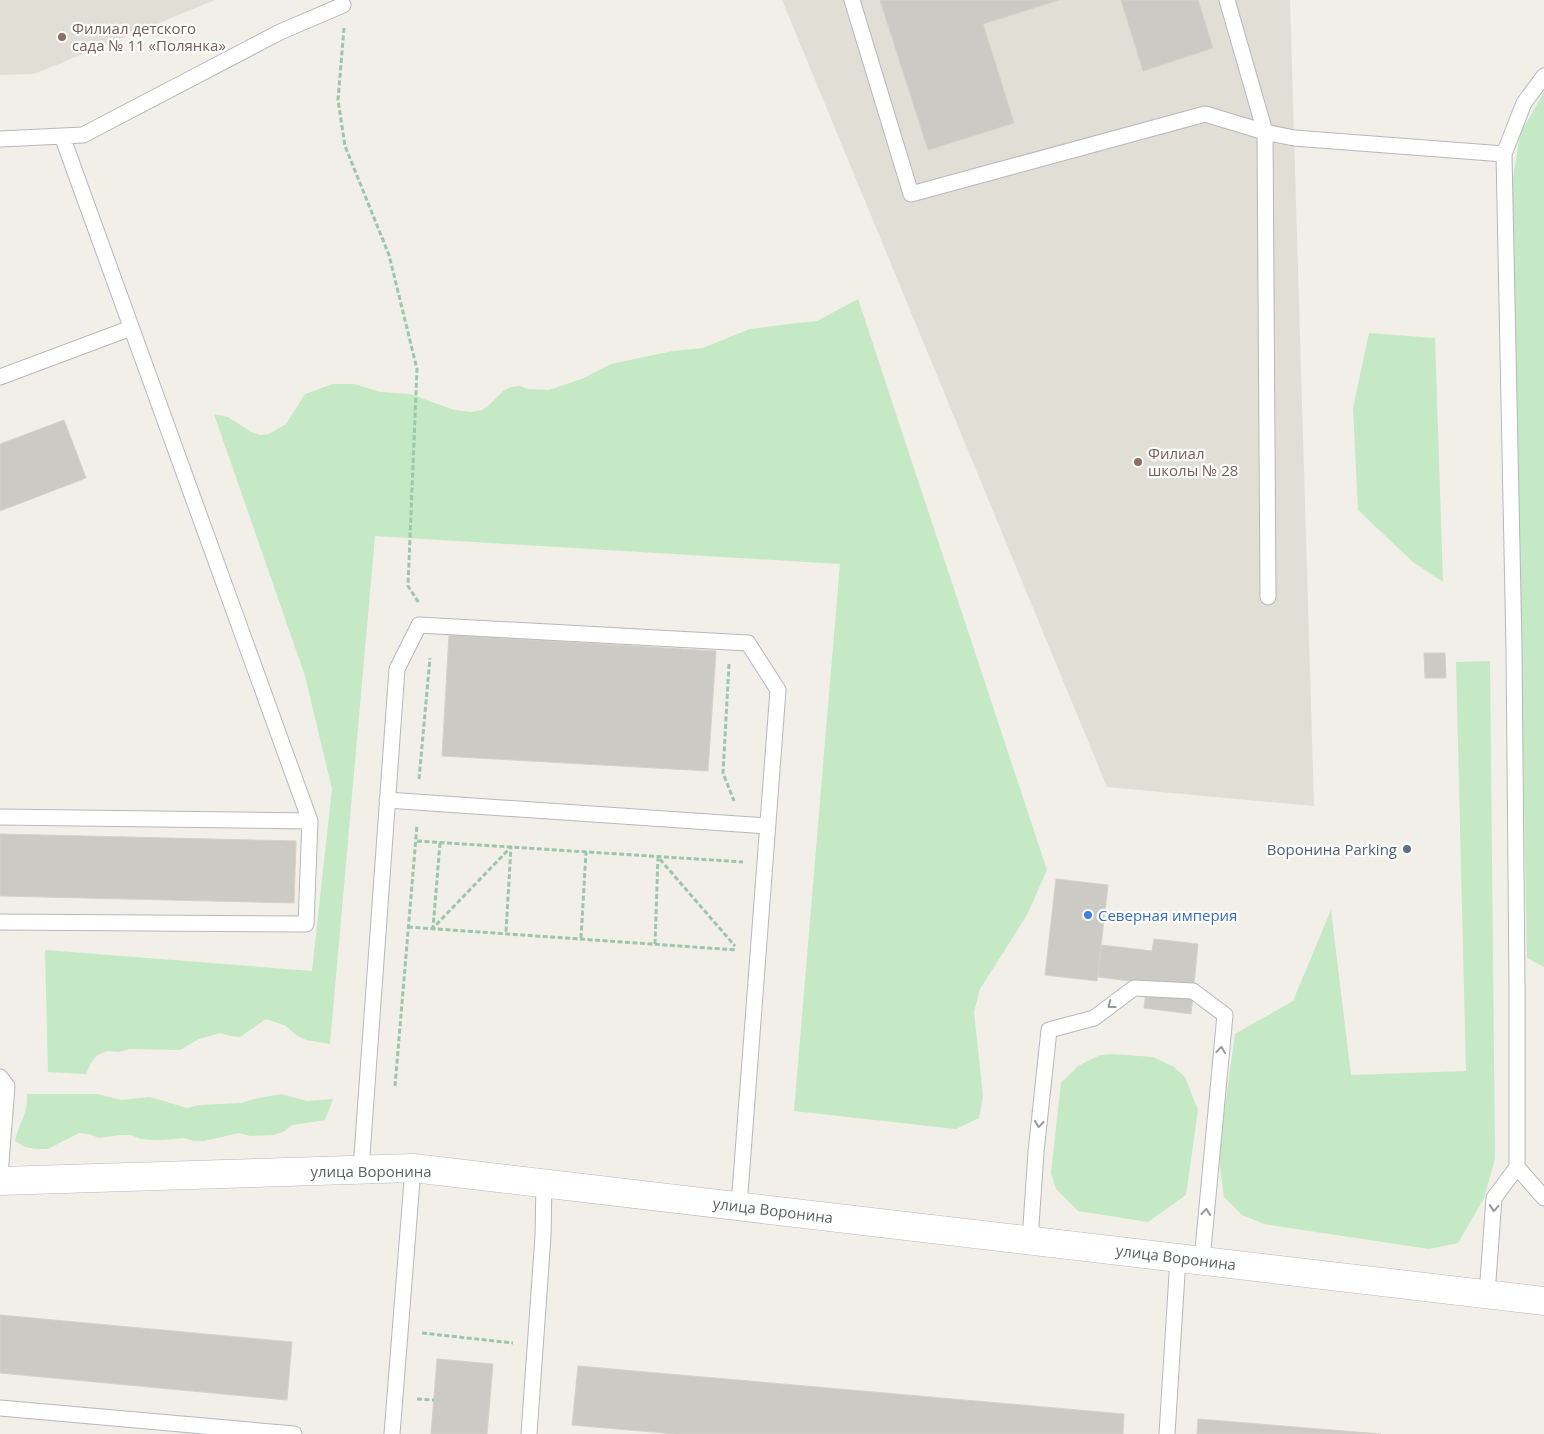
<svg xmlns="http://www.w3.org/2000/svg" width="1544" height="1434" font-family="'Open Sans',sans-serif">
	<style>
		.education { fill: #e1ded6 }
		.green { fill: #c5e8c5 }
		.building { fill: #cccac5; stroke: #d6d1c6 }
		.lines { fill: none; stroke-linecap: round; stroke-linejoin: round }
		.service-casing { stroke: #b5b8bc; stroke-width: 17 }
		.tertiary-casing { stroke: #b5b8bc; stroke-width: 29 }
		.path { stroke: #9cc7a9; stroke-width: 3; stroke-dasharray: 5 2.5; stroke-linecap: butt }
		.service { stroke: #fff; stroke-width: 15 }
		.tertiary { stroke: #fff; stroke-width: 28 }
		.oneway { stroke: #979a9d }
		.education-dot { fill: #8d6e63; stroke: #fff; stroke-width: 2 }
		.service-dot { fill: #5c6f8a; stroke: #fff; stroke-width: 2 }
		.shop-dot { fill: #3f7fe0; stroke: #fff; stroke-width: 2 }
		.labels { text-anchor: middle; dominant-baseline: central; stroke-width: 4.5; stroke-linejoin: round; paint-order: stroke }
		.education-label { font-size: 15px; fill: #785e54; stroke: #fff; text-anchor: start }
		.service-label { font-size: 15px; fill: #4e5e75; stroke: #fff; text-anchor: end }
		.shop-label { font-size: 15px; fill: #366cbe; stroke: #fff; text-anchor: start }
		.street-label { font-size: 15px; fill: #5f6368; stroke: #fff }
	</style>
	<rect width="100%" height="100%" fill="#f1efe8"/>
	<path class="education" d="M0 0H215L34 74 0 75Z
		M782 0H1290L1314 806 1107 787Z"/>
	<path class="green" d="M1544 92V967L1527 958 1512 185 1520 134Z
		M858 299 1047 870 1027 915 980 989 974 1012 983 1096 979 1118 956 1129 794 1111 840 564 375 536 330 1044 306 1040 296 1035 286 1026 266 1019 240 1037 230 1036 220 1033 199 1039 180 1050 130 1049 119 1052 107 1051 97 1055 91 1063 86 1074 48 1072 45 950 312 971 332 789 305 676 214 414 228 417 251 432 260 435 269 434 286 424 305 394 333 384H354L381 392 410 394 454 410 472 412 482 410 489 405 503 391 511 387 520 386 528 389 549 390 584 378 611 364 673 351 703 348 750 329 797 323 817 321Z
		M1369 333 1435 338 1443 582 1413 562 1358 510 1353 408Z
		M1490 661 1495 1159 1484 1198 1458 1243 1429 1249 1264 1224 1242 1215 1224 1197 1220 1168V1142L1235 1034 1293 1001 1331 910 1351 1075 1466 1071 1456 662Z
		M1112 1054 1153 1057 1174 1067 1185 1077 1198 1110 1186 1195 1148 1222 1078 1211 1056 1189 1051 1173 1061 1083 1078 1066 1100 1055Z
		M27 1094H97L121 1100 150 1097 187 1108 200 1105 241 1103 254 1099 281 1094 307 1101 333 1099 325 1120 292 1125 283 1132 273 1135 250 1136 239 1133 204 1141H194L184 1138 163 1140H151L141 1139 131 1135H120L99 1138 89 1134 79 1133 48 1149H35L25 1147 15 1141C19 1122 28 1115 27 1094Z"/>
	<path class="building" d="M880 0H1059L983 24 1014 123 928 150Z
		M1121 0H1198L1213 48 1143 71Z
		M64 420 86 478 0 511V444Z
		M449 635 716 651 708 771 442 756Z
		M1424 653H1445L1446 678H1425Z
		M0 834 296 841 294 903 0 896Z
		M1056 879 1108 885 1097 981 1045 975Z
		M1154 939 1198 944 1191 1014 1144 1008 1147 983 1098 977 1101 945 1152 951Z
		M0 1315 292 1342 287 1400 0 1373Z
		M437 1359 493 1364 487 1434H431Z
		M578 1366 1124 1414 1123 1434H675L572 1425Z
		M1198 1419 1381 1434H1197Z"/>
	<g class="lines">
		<g class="service-casing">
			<path id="service" d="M852 0 911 194 1205 114 1265 132 1294 138 1504 154
				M1227 0 1265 132 1268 597
				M62 136 310 821
				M0 139 83 135 280 32 343 5
				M0 377 131 328
				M387 800 767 826
				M0 817 310 821 306 924 0 922
				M0 1077 7 1086 0 1175
				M1517 1167 1544 1198
				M361 1169 397 669 419 625 748 643 778 690 739 1206
				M1030 1240 1036 1152 1049 1030 1094 1018 1134 988 1193 991 1225 1015 1202 1260
				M1487 1294 1494 1198 1517 1167V985L1514 648 1504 154 1524 103 1544 76
				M0 1408 294 1434
				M392 1434 413 1168
				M529 1434 543 1236 544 1183
				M1167 1434 1178 1258"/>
		</g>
		<g class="tertiary-casing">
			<path id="tertiary" d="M0 1181 413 1168 1544 1301"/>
		</g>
		<path class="path" d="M344 28 338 100 345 146 389 255 417 369 408 586 419 603
			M729 664 723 773 734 801
			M419 779 430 658
			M417 841 743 862
			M440 843 433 928 511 847 506 932
			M408 927 737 950
			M581 938 586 852
			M655 944 658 857 735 946
			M395 1086 417 825
			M422 1333 513 1343
			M417 1399 434 1400"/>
		<use href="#service" class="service"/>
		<use href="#tertiary" class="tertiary"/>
	</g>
	<defs><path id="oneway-chevron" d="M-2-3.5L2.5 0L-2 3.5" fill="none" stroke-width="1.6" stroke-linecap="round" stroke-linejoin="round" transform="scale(1.25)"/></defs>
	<g class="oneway">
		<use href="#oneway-chevron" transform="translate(1111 1005) rotate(143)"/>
		<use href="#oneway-chevron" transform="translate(1221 1050) rotate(-84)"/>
		<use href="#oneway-chevron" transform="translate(1039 1124) rotate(96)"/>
		<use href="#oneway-chevron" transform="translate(1494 1208) rotate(95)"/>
		<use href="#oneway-chevron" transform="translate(1206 1212) rotate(-85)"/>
	</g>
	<g class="education-dot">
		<circle cx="62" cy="37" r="5"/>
		<circle cx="1138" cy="462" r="5"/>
	</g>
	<circle class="service-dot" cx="1407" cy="849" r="5"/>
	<circle class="shop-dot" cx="1088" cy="915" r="5"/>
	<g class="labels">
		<g class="education-label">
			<text x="72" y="28">Филиал детского<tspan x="72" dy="17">сада № 11 «Полянка»</tspan></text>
			<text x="1148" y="453">Филиал<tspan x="1148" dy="17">школы № 28</tspan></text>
		</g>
		<g class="service-label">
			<text x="1397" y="849">Воронина Parking</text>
		</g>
		<g class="shop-label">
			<text x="1098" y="915">Северная империя</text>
		</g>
		<g class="street-label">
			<text x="371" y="1171">улица Воронина</text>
			<text transform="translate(773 1210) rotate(7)">улица Воронина</text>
			<text transform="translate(1176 1257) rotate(7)">улица Воронина</text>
		</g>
	</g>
</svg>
